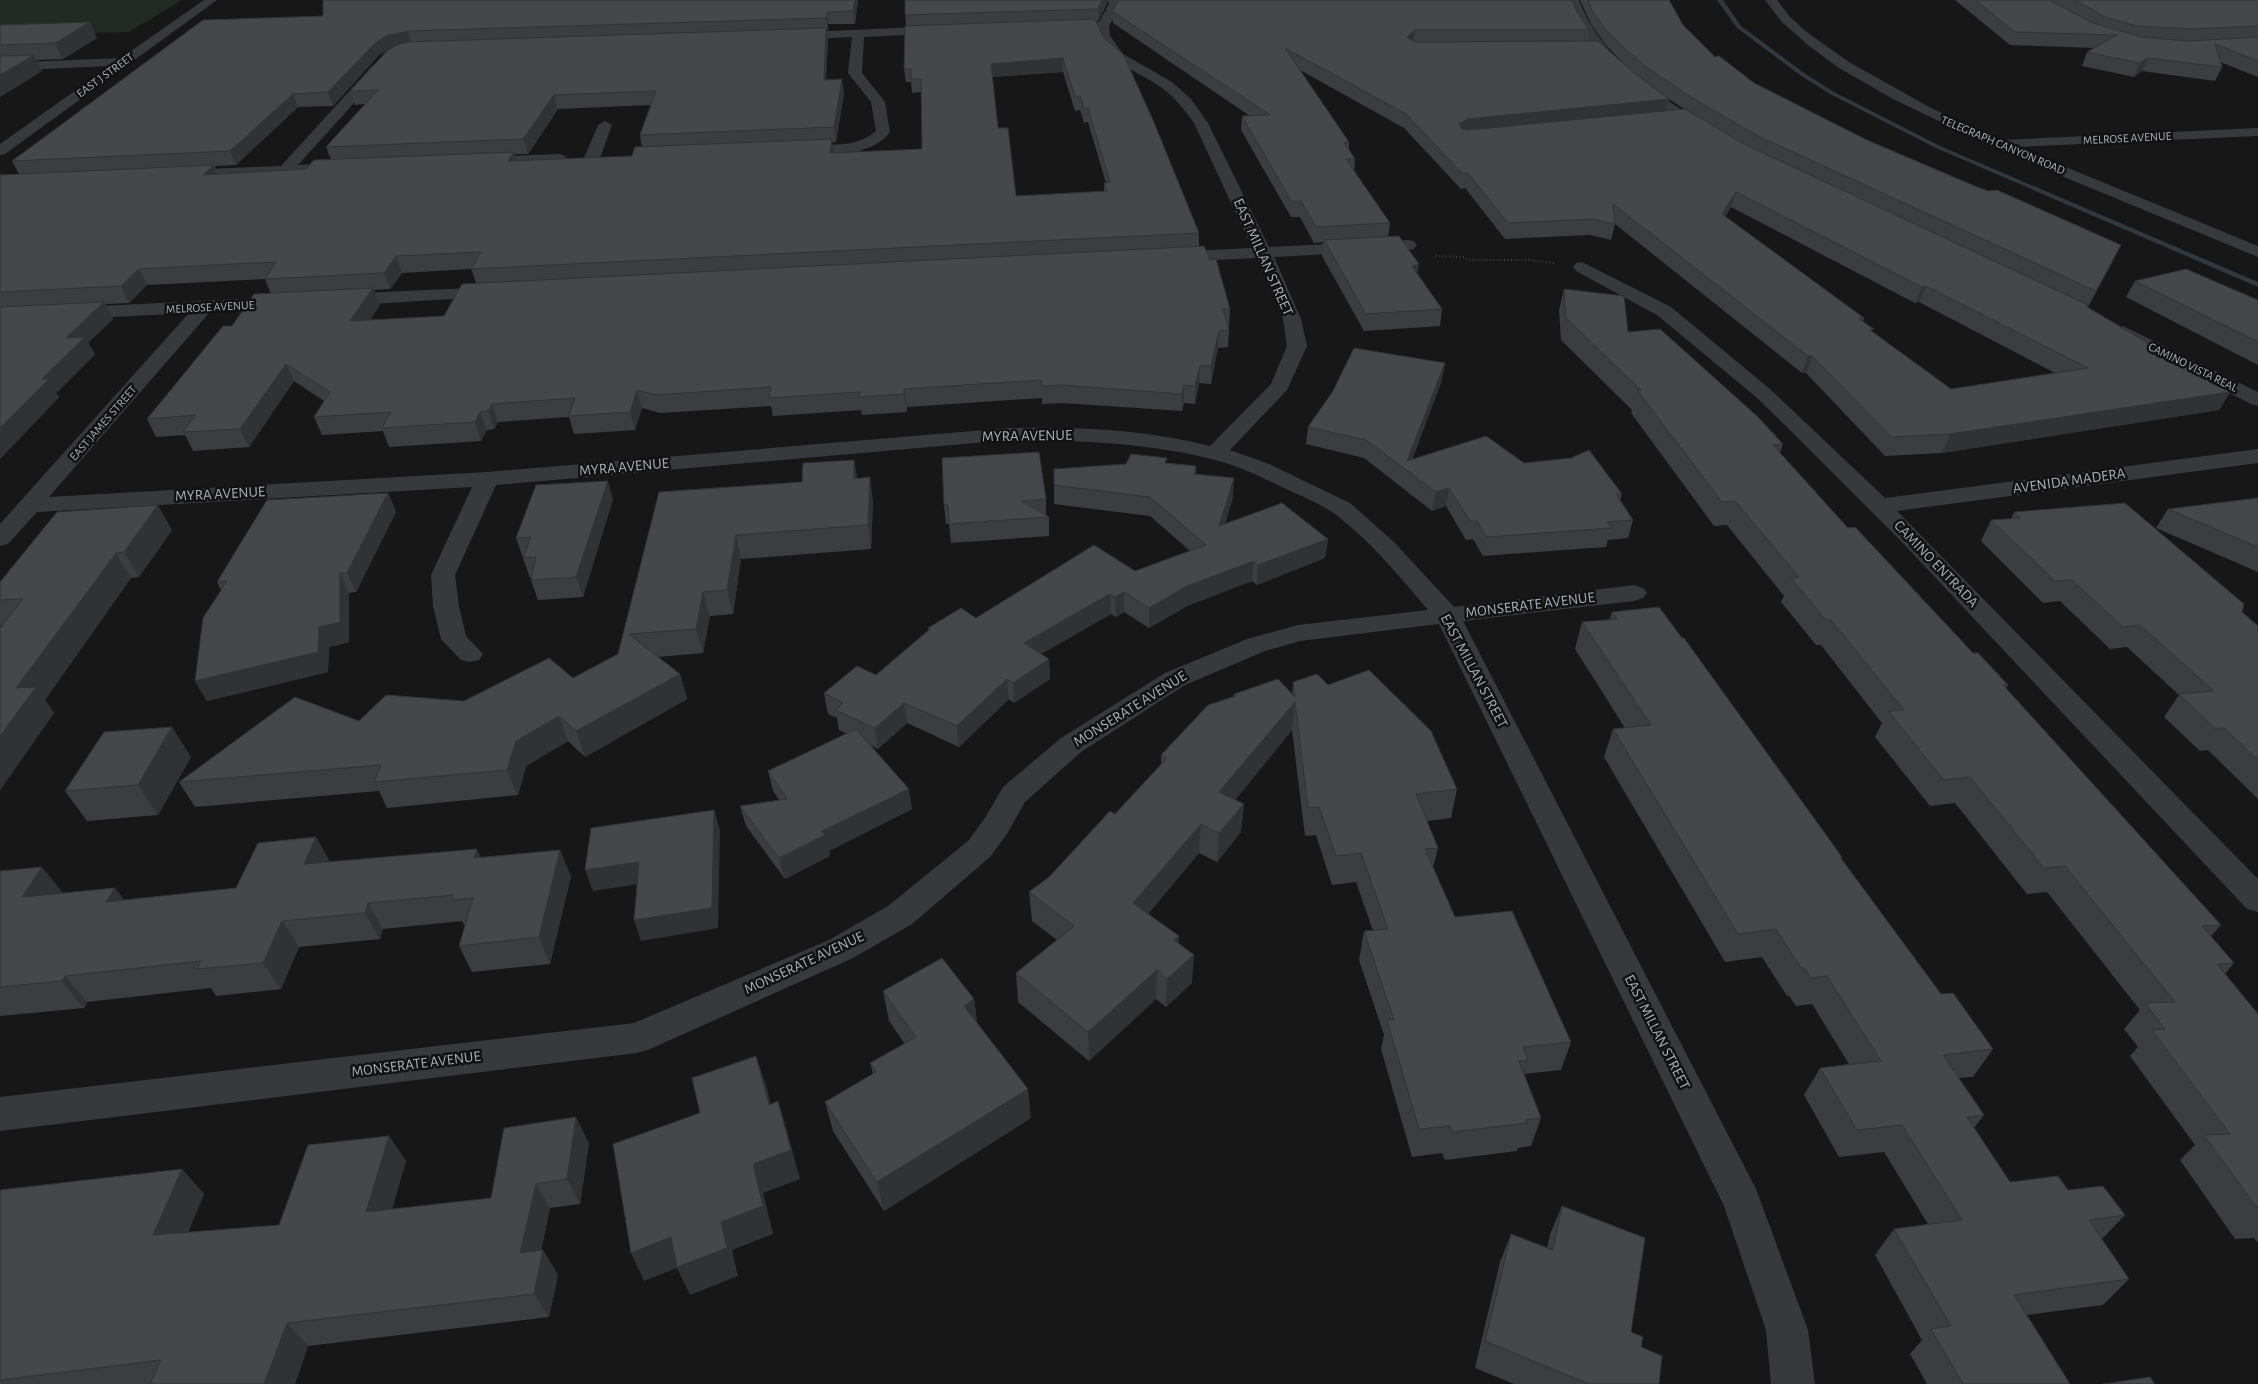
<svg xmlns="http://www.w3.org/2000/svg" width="2258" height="1384" font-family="'Alegreya Sans',sans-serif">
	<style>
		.green { fill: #232a24 }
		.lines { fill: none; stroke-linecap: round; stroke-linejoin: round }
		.stream { fill: #313940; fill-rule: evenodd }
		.path { stroke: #3e4044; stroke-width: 2; stroke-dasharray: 1 2.5; stroke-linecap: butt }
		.minor { fill: #38393d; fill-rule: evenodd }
		.wall { fill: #3c3d40; fill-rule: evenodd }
		.shaded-wall { fill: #313234 }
		.building { fill: #46474b; stroke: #313234; fill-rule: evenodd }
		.labels { text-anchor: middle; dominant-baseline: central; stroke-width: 5; stroke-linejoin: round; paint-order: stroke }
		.far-street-label { font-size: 12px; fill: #aaaeb7; stroke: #121213 }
		.street-label { font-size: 15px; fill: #aaaeb7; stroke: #121213 }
	</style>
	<rect width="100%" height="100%" fill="#171718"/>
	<path class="green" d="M0 0H182L129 32 0 35Z"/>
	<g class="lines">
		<path class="stream" d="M1717 0H1723L1741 26 1804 73 1834 92 1940 146 2258 282V287L1936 148 1830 94 1800 75 1737 28Z"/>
		<path class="path" d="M1435 256 1464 257 1468 260H1529L1554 263"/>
		<path class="minor" d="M204 0H217L5 154 0 155V144L110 66 0 71V63L121 58Z
			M1107 0H1119L1121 4 1109 26 1110 36 1123 54 1172 82 1191 99 1208 123 1269 247 1408 240 1414 241 1417 245 1414 249 1408 250 1274 257 1301 319 1307 346 1287 390 1230 450 1269 464 1350 503 1395 543 1454 607 1634 585 1643 588 1647 593 1643 598 1634 601 1463 621 1756 1189 1808 1330 1815 1384H1771L1766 1330 1724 1206 1439 624 1300 641 1265 651 1185 685 1081 752 1025 802 1007 834 990 857 912 924 853 958 650 1049 637 1053 0 1131V1097L634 1023 829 940 888 906 968 841 985 818 1003 787 1061 738 1165 673 1247 639 1298 625 1428 610C1400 577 1373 544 1339 517 1322 504 1301 496 1282 487 1261 477 1241 467 1219 461 1152 443 1079 440 1009 440L496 485 455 575 459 606 466 636 483 654 479 660 470 662 461 660 441 639 433 606 431 575 472 487 37 512 8 544 0 546V524L189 313 0 323V311L283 297 290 299 292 303 290 307 283 309 210 312 49 497 487 472 1009 428C1076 427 1144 429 1210 446L1271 384 1287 346 1283 319 1257 258 1170 262 1164 261 1161 257 1164 253 1170 252 1252 248 1194 123C1185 110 1175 98 1162 88 1141 72 1100 61 1097 30H1061L1055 26 1061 22H1099L1109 4Z
			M1567 0H1579C1601 60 1659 96 1711 128L1713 131 1711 134C1688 140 1602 62 1587 41 1578 28 1572 15 1567 0Z
			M1765 0H1777L1790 17 1808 33 1849 62 1931 108 2001 140 2258 128V136L2017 147 2258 246V257L2006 153 1893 99 1839 68 1809 46 1782 22Z
			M943 26 947 27 949 30 947 33 864 37 862 73 885 102 890 132C874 156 817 160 791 153L789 150 791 147C820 140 850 153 876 131L871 102 848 73 852 37 789 40 785 39 783 36 785 33Z
			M377 65 384 69 382 72 298 165 343 163 348 165 351 168 348 171 181 180 176 178 173 175 176 172 181 170 281 166 372 66Z
			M605 121 612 125 600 158 597 161H587L584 158 598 125Z
			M560 154 565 156 568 159 565 162 479 167 474 165 471 162 474 159 479 157Z
			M1582 262 1671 307 1770 389 1885 498 2258 449V463L1897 511 2258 879V912L2247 909 1899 539 1799 439 1756 397 1657 315 1576 271 1573 267 1576 263Z
			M493 287 499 288 502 292 499 296 339 306 333 304 330 300 333 296 339 294Z
			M2123 326 2258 392V406L2251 404 2116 336 2113 332 2116 328Z"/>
	</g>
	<path class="wall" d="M323 0H858L855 24H828V30H826L828 41 826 80 844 93 836 142H832L834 153 922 149 921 92 912 93 911 82H906L904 69 906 26 905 15V0H1107V4L1098 21H1096L1199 233V247L1210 260 1230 309 1229 326H1228L1229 330 1228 347 1218 348 1211 384 1199 383 1195 404 1184 403 1182 411 1062 403 1042 404V398L907 407V412L862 415 861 410 773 416 771 406 660 413 642 408 635 430 574 434 569 417 498 422 494 429 487 430 481 441 389 447 383 431 322 435 314 417 324 401 294 381 249 447 193 451 185 435 156 437 147 419 232 326 271 294 265 279 147 285 129 303 105 304 113 319 88 343 95 354 56 393 59 397 0 459V175L19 174 12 161 323 16ZM391 48 350 91 355 105 365 104 326 147 331 160 306 169 218 174 215 166 236 165 298 107 333 106 379 55ZM1063 72 1075 111 1080 110 1084 123 1088 122 1106 183H1104V191L1016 196 998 128 992 77ZM651 105 640 135 642 147 632 156 517 161 515 154H528L558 109ZM471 269 476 283 444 316 370 320 380 305 374 290 390 289 402 273Z
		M1580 0H1669L1683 25 1715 57 1754 83 1867 140 2113 261 2088 307 2230 392 2219 410 1942 453 1885 456 1806 373H1802L1615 224 1611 240 1590 235 1505 239 1465 188 1461 189 1404 128 1300 70 1349 142V149L1355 159 1354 172 1390 223 1388 237 1417 274 1442 309 1440 326 1364 331 1322 256 1323 242 1314 243 1300 217H1291L1241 130 1242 116H1250L1113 23 1112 11 1577 12 1589 30 1587 41 1622 62 1605 44 1591 24ZM1669 99 1684 109 1666 111ZM1731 207 1915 303 1919 302 2055 373 1951 389 1873 332 1863 321 1864 318 1725 217Z
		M1955 0H2258V77L2220 62 2222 67 2215 81 2142 71 2134 77 2082 66 2087 52 2096 48 2010 45Z
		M0 25 97 38 63 59 37 60 42 71 0 97Z
		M2135 281 2258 300V365L2126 297Z
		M1564 289 1628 332 1783 444 1780 453 1848 528 1973 653 2008 685 2006 688 2221 925 2211 936 2234 963 2225 974 2258 1014V1243L2254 1238 2235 1239 2180 1160 2195 1145 2130 1056 2138 1047 2124 1029 2140 1010 2047 892 2027 894 1955 803 1930 806 1875 737 1882 723 1821 645H1816L1781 602 1784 596 1727 525 1714 526 1631 413 1632 410 1561 340 1559 310Z
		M1442 380 1412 460 1524 463 1622 494 1620 500 1633 520 1628 538 1608 540 1606 547 1483 556 1473 539 1466 540 1446 506 1432 511 1364 458 1306 444 1308 427Z
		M854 460 857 478 873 501 871 549 741 559 733 614 710 616 703 653 658 657 680 674 687 699 585 757 568 741 526 766 518 795 387 808 379 791 195 807 179 782 359 721 464 701 573 678 618 654 659 492 802 482Z
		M1167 463 1196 466V474L1233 497 1225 524 1328 539 1325 558 1257 585 1252 581 1187 606 1149 628 1124 612 1116 617 1111 614 1041 654 1049 659 1050 679 1014 703 1009 699 959 747 907 723 878 749 870 745 912 809 829 851 830 856 785 879 746 826 740 806 779 800 773 791 768 771 847 734 839 730 837 718 828 714 824 693 876 675 928 631V628L976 618 1135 571 1190 551 1150 516 1054 504V485Z
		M388 493 396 512 356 592 349 593V642L329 647 328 672 207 701 195 681 221 590 217 582Z
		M2258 498V572L2156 528 2168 509Z
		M613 499 583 597 538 600 531 580V578H530L516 538Z
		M1046 499V515L1049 517V536L951 543 949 524H946L944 505Z
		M2014 512 2242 612 2258 626V799L2208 750 2200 751 2164 717 2179 695 2127 647 2110 649 2060 601 2043 603 1981 541 1991 520 2011 519Z
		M172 530 139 577 131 578 45 700 54 713 0 790 1 627 0 625V582Z
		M1612 612 1842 857 1841 859 1941 994 1993 1049 1973 1077 1959 1078 1984 1115 1974 1128 2010 1182 2068 1190 2125 1215 2102 1239 2129 1279 2103 1305 2027 1315 2070 1384H1927L1910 1354 1922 1340 1875 1255 1894 1229 1928 1224 1884 1152 1839 1157 1804 1095 1820 1068 1849 1064 1812 1004 1796 1006 1789 996H1787L1762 957 1725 962 1604 757 1613 729 1625 728 1575 649 1582 622 1609 620Z
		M1293 682 1328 685 1457 789 1451 818 1427 821 1438 848 1433 868 1455 917 1571 1042 1561 1070 1524 1074 1541 1118 1531 1146 1518 1148 1517 1151 1445 1160 1442 1153 1412 1157 1381 1049 1384 1035 1359 960 1364 931H1373L1356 882 1332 885 1316 835 1305 836 1292 730 1235 800 1241 832 1217 862 1199 853 1148 914 1179 936V943L1192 983 1166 1007 1156 999 1089 1061 1018 1002 1016 973 1057 940 1032 921 1029 892 1049 877 1115 814 1161 765V755L1233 697 1234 694H1292Z
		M191 757 158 815 87 821 65 791Z
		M316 837 330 862 481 858 571 876 550 964 472 972 459 946 465 926 462 921 383 929 380 939 299 947 281 989 216 996 211 988 87 1002 84 1008 0 1016V871L62 893 115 888 124 900 236 888Z
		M883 991 974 999 977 1023 1031 1118 884 1211 833 1131 825 1102 873 1074 870 1063 905 1044 889 1021Z
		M389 1136 406 1161 392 1209 491 1198 589 1143 580 1204 550 1208 541 1251 543 1250 558 1275 549 1317 308 1346 295 1384H0V1190L182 1169 204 1194 188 1232 279 1225Z
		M1562 1206 1631 1332 1641 1347 1659 1384H1514L1475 1368 1500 1262 1511 1234 1547 1248 1550 1234Z"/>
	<path class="shaded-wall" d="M855 0H858L855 24 853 11Z
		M1102 0H1107V4L1098 21V9Z
		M827 12 828 24V30L826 18Z
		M90 22 97 38 63 59 55 43Z
		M826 28 828 41 825 94 824 80Z
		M1415 30 1413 43 1407 37Z
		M408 31 412 43 391 48 379 55 333 106 328 92 375 43 386 36Z
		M34 55 42 71 0 97V75Z
		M1063 58V72L992 77 991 64Z
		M2148 58 2142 71 2134 77 2140 63Z
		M842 79 844 93 836 142 834 127Z
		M293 94 298 107 236 165 230 151Z
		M554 95 558 109 528 154 523 139Z
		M1669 99 1666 113 1457 139 1459 124 1468 119Z
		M832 139 834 154 830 153Z
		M514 152 519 167 508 161Z
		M214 165 220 180 203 175Z
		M1736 192 1731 207 1717 230 1722 214Z
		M2121 245 2113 261 2088 307 2096 291Z
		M396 256 402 273 390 289 384 273Z
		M1419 264 1416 281 1412 266Z
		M139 269 147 285 129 303 121 286Z
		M1926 286 1919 302 1915 303 1922 287Z
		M373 288 380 305 357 338 350 321Z
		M104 302 113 319 88 343 95 354 56 393 59 397 0 459V428L42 379 66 338Z
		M1219 331 1218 348 1211 384V366Z
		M1808 356H1812L1806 373H1802Z
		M1445 363 1442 380 1407 471V461Z
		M286 364 294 381 249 447 240 429Z
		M1200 366 1199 383 1195 404V386Z
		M1184 385V403L1182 411V394Z
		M904 389 907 407V412L904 394Z
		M637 390 642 408 635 430 630 412Z
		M2230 392 2219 410 1942 453 1950 434Z
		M492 404 498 422 494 429 488 411Z
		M480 412 487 430 481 441 475 422Z
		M854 460 858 483 854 479Z
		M870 477 873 501 871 549 868 525Z
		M1234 478 1233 497 1218 545 1219 526Z
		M608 481 613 499 583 597 576 577Z
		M1449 488 1446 506 1432 511 1436 492Z
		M388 493 396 512 356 592 347 573Z
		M158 505 172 530 139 577 124 552Z
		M736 535 741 559 733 614 727 590Z
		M1328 539 1325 558 1257 585 1258 565Z
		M116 553 131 578 45 700 54 713 0 790V736L16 688Z
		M1254 561 1252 581 1187 606 1149 628V608L1187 586Z
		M340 573 349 593V642L329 647 328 672 207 701 195 681 319 627Z
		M703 592 710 616 703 653 696 629Z
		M1124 592V612L1116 617 1115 597Z
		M1110 594 1111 614 1025 663 1024 643Z
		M1049 659 1050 679 1014 703 1013 683Z
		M680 674 687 699 585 757 576 731Z
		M1007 679 1009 699 959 747 957 726Z
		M1295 702 1292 730 1218 821 1219 792Z
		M904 703 907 723 878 749 875 728Z
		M559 716 568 741 526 766 518 795 507 770 516 741Z
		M172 727 191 757 158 815 138 785Z
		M909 789 912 809 829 851 830 856 785 879 779 858 822 831Z
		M1244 804 1241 832 1217 862 1219 833Z
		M714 810 720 830 718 928 641 941 634 920Z
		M1201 824 1199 853 1132 932 1133 903Z
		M316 837 331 864H304Z
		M477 849 489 875 474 858Z
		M560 850 571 876 550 964 539 937Z
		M639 862 646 883 593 891 585 870Z
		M42 867 63 893 22 897Z
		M115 888 135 914 106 902Z
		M368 903 383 929 380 939 365 913Z
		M282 921 299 947 281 989 263 963Z
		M1179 936 1178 965 1174 940Z
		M1194 955 1192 983 1166 1007 1167 979Z
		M1157 970 1156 999 1089 1061 1088 1032Z
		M65 976 87 1002 84 1008 62 981Z
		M974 999 978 1029 964 1006Z
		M756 1056 766 1085 778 1134 769 1105Z
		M1028 1089 1031 1118 884 1211 877 1182Z
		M778 1101 787 1131 800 1179 763 1193 773 1234 732 1250 738 1276 690 1295 677 1268 644 1281 631 1253 671 1237 721 1222 753 1164Z
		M576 1117 589 1143 580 1204 567 1179Z
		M389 1136 406 1161 384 1237 366 1212Z
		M182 1169 204 1194 177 1260 153 1235Z
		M536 1184 550 1208 535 1278 520 1253Z
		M543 1250 558 1275 549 1317 534 1294Z
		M287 1323 308 1346 295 1384H264Z"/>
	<path class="building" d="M323 0H855L853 11 827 12 826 18 408 31 386 36 375 43 328 92 293 94 230 151 12 161 203 20 323 16Z
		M905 0H1102L1098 9 905 15Z
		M1119 0H1572L1577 12 1589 30H1415L1407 37 1415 42 1598 41 1634 73 1669 99 1468 119 1459 124 1462 129 1468 130 1685 109 1744 144 2088 305 2087 307 2230 392 1950 434 1892 437 1812 356H1808L1613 204 1615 224 1594 219 1508 223 1468 173 1463 174 1406 114 1285 48 1349 142 1344 143 1355 159H1346L1390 223 1316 227 1301 201 1292 202 1242 116 1270 115 1112 11ZM1736 192 1922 287 1926 286 2088 368 1951 389 1870 330 1874 329 1859 319 1864 318 1722 214Z
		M1588 0H1669L1683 25 1715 57 1719 56 1754 83 1867 140 1977 187 1988 191 1997 190 2121 245 2096 291 1756 135 1689 96 1645 66 1625 49 1607 31 1593 12Z
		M1975 0H2049L2093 23 2141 37 2188 41 2258 37V61L2215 44 2222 67 2148 58 2140 63 2087 52 2117 35 2015 32Z
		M2075 0H2258V26L2192 29 2137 26 2105 17Z
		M1095 19 1104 38 1123 54 1153 120 1199 233 471 269 481 252 396 256 384 273 265 279 276 262 173 267 139 269 121 286 0 292V175L214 165 203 175 306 169 314 160 514 152 508 161 632 156 635 147 832 139 830 153 922 149 921 79H911V69H904L905 26ZM1063 58 1075 97 1080 96 1084 109 1088 108 1110 182 1104 183 1107 191 1016 196 1008 128H998L991 64Z
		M90 22 55 43 0 45V25Z
		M826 28 824 80 842 79 834 127 640 135 656 91 554 95 523 139 326 147 378 90 350 91 387 51 396 45 408 42Z
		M34 55 0 75V56Z
		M1399 236 1419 264 1412 266 1442 309 1366 314 1324 240Z
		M1204 246 1210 260 1216 259 1230 309H1223L1229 330 1219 331 1211 366H1200L1195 386 1184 385 1182 394 1062 385 1042 386 1041 380 904 389V394L859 397 860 392 769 398 771 387 656 395 637 390 630 412 569 416 575 398 492 404 488 411 480 412 475 422 382 428 391 412 314 417 330 392 286 364 240 429 183 432 196 415 147 419 223 326H232L254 294 373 288 350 321 444 316 462 284Z
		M2186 269 2258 300V342L2135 281Z
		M1564 289 1624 296 1628 332 1660 329 1758 417 1783 444 1773 445 1848 528 1855 527 1973 653H1978L2008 685H2003L2221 925 2202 926 2234 963 2217 964 2258 1014V1209L2204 1135 2230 1134 2152 1030 2165 1029 2145 1003 2175 1002 2065 866 2044 868 1970 777 1944 780 1888 711 1904 710 1831 620H1826L1791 578 1799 577 1735 501 1722 502 1637 390H1641L1566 318Z
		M104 302 66 338 85 337 42 379H49L0 428V307Z
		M1354 348 1445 363 1407 461 1486 436 1524 463 1571 458 1589 450 1622 494H1616L1633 520 1607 522 1612 528 1487 537 1477 521H1470L1449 488 1436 492 1366 440 1308 427 1333 391Z
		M1039 452 1046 499 1022 501 1049 517 949 524 948 505H944L942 458Z
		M1131 454 1167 458 1165 463 1196 466 1194 474 1234 478 1219 526 1282 503 1328 539 1258 565 1254 561 1187 586 1149 608 1124 592 1115 597 1110 594 1024 643 1049 659 1013 683 1007 679 957 726 904 703 875 728 835 710 843 703 824 693 857 666 876 675 930 629 928 628 961 608 976 618 1094 545 1135 571 1206 545 1150 497 1054 485V469L1126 464Z
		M854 460V479L870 477 868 525 736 535 727 590 703 592 696 629 629 634 680 674 576 731 559 716 516 741 507 770 374 782 381 765 179 782 295 697 359 721 386 695 464 701 549 658 573 678 618 654 659 492 802 482 803 463Z
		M608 481 576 577 531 580 536 557 523 558 531 537 516 538 536 485Z
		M388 493 347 573H340V622L319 627 318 652 195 681 203 618 227 581 217 582 267 500Z
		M2258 498V547L2168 509Z
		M2125 503 2244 604 2242 612 2258 626V760L2224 728 2216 729 2179 694 2214 691 2140 625 2123 627 2072 580 2055 581 1991 520 2021 518 2014 512Z
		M158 505 124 552 116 553 16 688 36 687 0 736V628L23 599 0 600V582L57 512Z
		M1659 607 1682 638H1684L1842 857H1840L1941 994 1953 993 1993 1049 1943 1055 1984 1115 1967 1117 2010 1182 2058 1176 2068 1190 2103 1186 2125 1215 2089 1220 2129 1279 2014 1295 2070 1384H1963L1931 1329 1951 1326 1894 1229 1962 1220 1902 1125 1857 1130 1820 1068 1881 1061 1827 976 1811 978 1804 968H1801L1776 929 1738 934 1613 729 1651 725 1582 622 1617 619 1612 612Z
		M1369 670 1431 731 1457 789 1416 794 1438 848 1425 849 1455 917 1512 911 1571 1042 1523 1047 1528 1060 1519 1061 1541 1118 1526 1120 1527 1123 1453 1132 1450 1126 1419 1129 1387 1020H1394L1364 931 1388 929 1361 853 1336 856 1319 807 1308 808 1295 702 1219 792 1244 804 1219 833 1201 824 1133 903 1179 936 1174 940 1194 955 1167 979 1157 970 1088 1032 1016 973 1074 926 1029 892 1049 877 1110 811 1115 814 1167 758 1161 755 1208 705 1236 696 1234 694 1278 679 1295 697 1293 682 1317 674 1328 685Z
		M172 727 138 785 65 791 104 732Z
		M856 729 909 789 822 831 825 835 779 858 740 806 787 799 768 771Z
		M714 810 712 908 634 920 639 862 585 870 591 828Z
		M316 837 304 864 477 849 474 858 560 850 539 937 459 946 473 898 452 900 453 895 368 903 365 913 282 921 263 963 197 969 201 961 65 976 62 981 0 987V871L42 867 22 897 115 888 106 902 236 888 258 843Z
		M942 958 974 999 964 1006 1028 1089 877 1182 825 1102 876 1072 870 1063 916 1037 883 991Z
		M756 1056 769 1105 778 1101 791 1150 753 1164 763 1206 721 1222 727 1248 677 1267 671 1237 631 1253 613 1144 700 1113 692 1078Z
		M576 1117 567 1179 536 1184 520 1253 543 1250 534 1294 287 1323 264 1384H150L161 1360 0 1380V1190L182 1169 153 1235 279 1225 308 1145 389 1136 366 1212 491 1198 504 1128Z
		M1562 1206 1645 1238 1631 1332 1643 1337 1641 1347 1662 1356 1659 1384H1589L1485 1341 1511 1234 1553 1250Z
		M2150 1377 2155 1384H2103Z"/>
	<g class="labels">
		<g class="far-street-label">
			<text transform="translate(105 75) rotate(-36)">EAST J STREET</text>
			<text transform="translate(2127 138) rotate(-3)">MELROSE AVENUE</text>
			<text transform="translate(2003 145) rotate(23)">TELEGRAPH CANYON ROAD</text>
			<text transform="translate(210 307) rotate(-3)">MELROSE AVENUE</text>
			<text transform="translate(2193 367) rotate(26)">CAMINO VISTA REAL</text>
			<text transform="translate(103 423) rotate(-49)">EAST JAMES STREET</text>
		</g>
		<g class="street-label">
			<text transform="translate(1263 257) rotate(66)">EAST MILLAN STREET</text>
			<text transform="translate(1027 436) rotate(-1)">MYRA AVENUE</text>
			<text transform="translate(624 467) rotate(-5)">MYRA AVENUE</text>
			<text transform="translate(2069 481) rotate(-8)">AVENIDA MADERA</text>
			<text transform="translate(220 494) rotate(-3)">MYRA AVENUE</text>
			<text transform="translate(1936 564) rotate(46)">CAMINO ENTRADA</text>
			<text transform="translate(1530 605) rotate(-7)">MONSERATE AVENUE</text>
			<text transform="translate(1474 671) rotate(62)">EAST MILLAN STREET</text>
			<text transform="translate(1130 709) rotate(-32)">MONSERATE AVENUE</text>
			<text transform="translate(804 963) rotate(-25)">MONSERATE AVENUE</text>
			<text transform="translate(1657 1032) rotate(63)">EAST MILLAN STREET</text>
			<text transform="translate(416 1064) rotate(-7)">MONSERATE AVENUE</text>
		</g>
	</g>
</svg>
